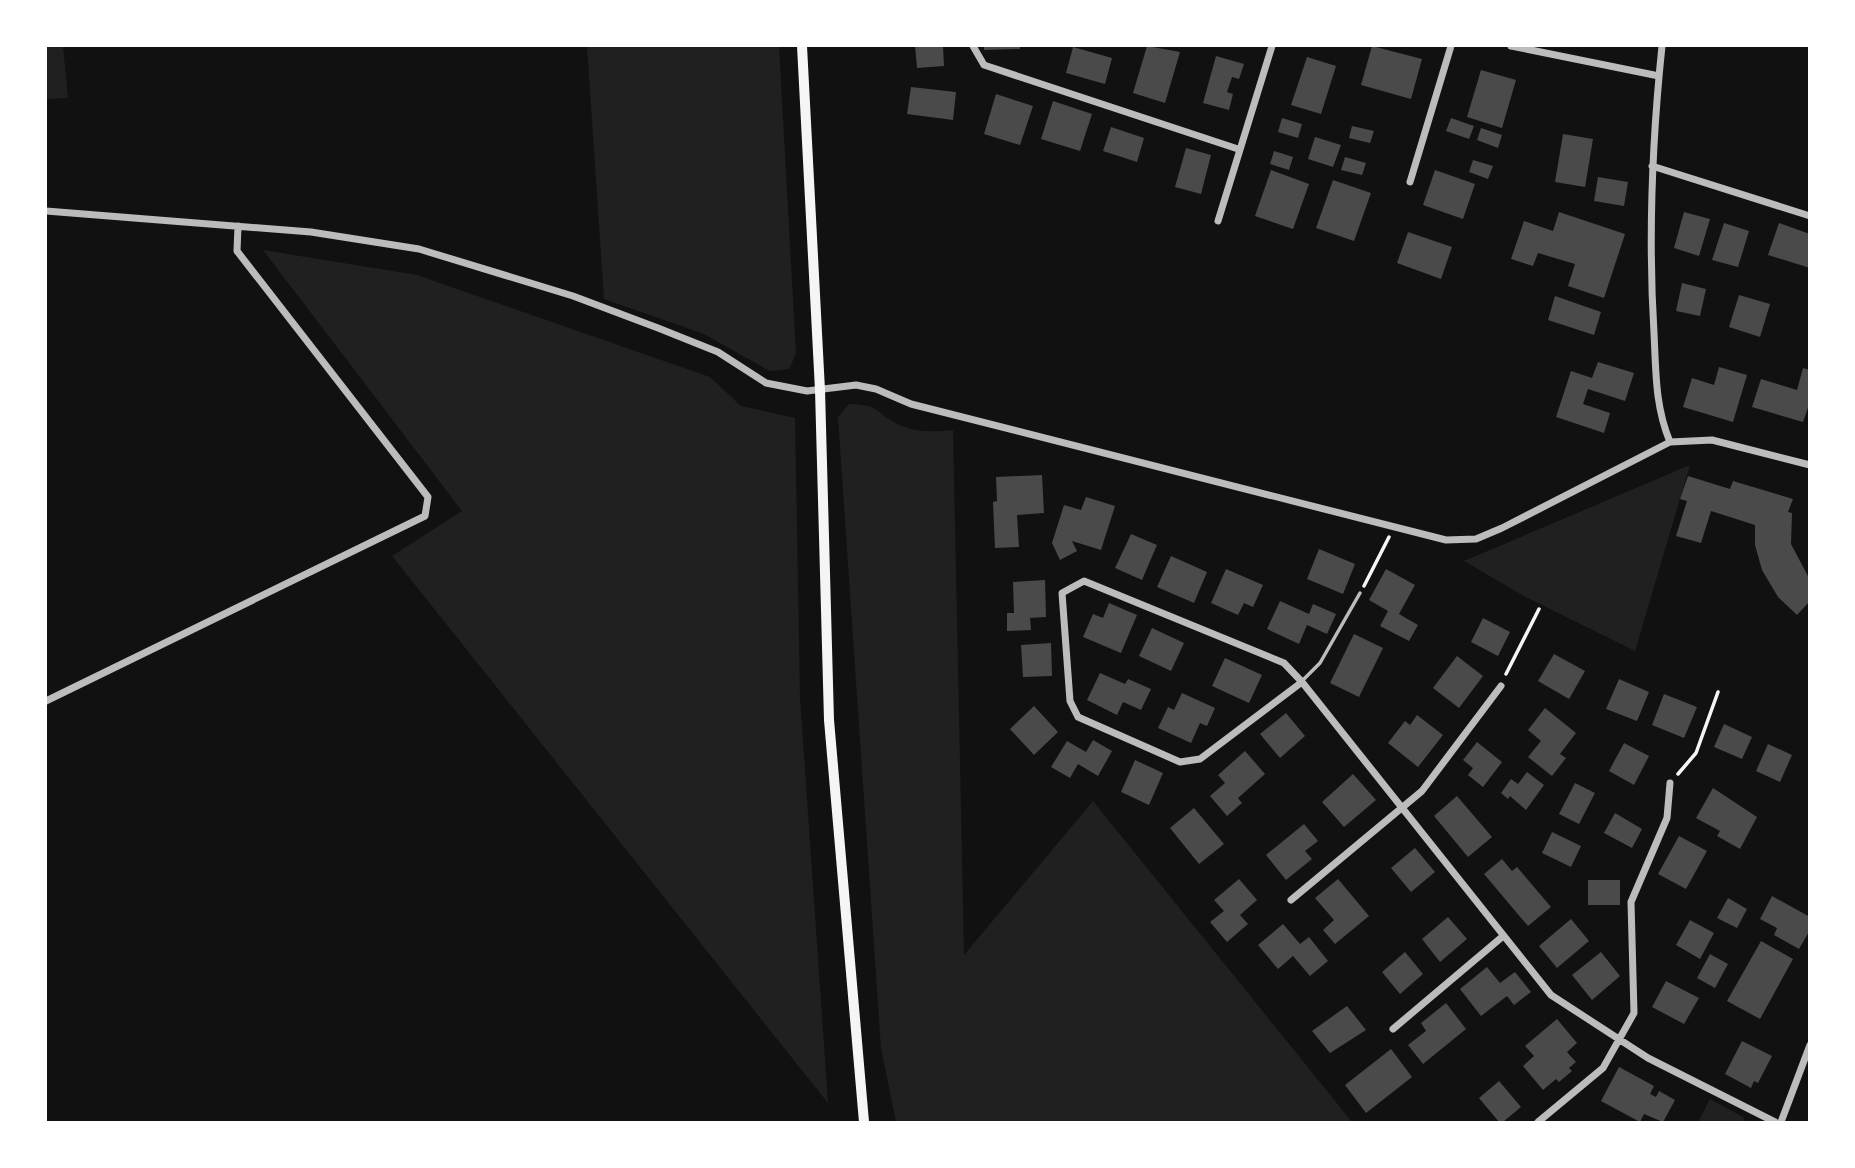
<svg xmlns="http://www.w3.org/2000/svg" width="1855" height="1168" font-family="Inter,sans-serif">
	<style>
		.green { fill: #202020 }
		.building { fill: #4a4a4a }
		.lines { fill: none; stroke-linecap: round; stroke-linejoin: round }
		.path { stroke: #f5f5f5; stroke-width: 3.5 }
		.service { stroke: #bcbcbc; stroke-width: 3.5 }
		.minor { stroke: #bcbcbc; stroke-width: 7 }
		.secondary { stroke: #f5f5f5; stroke-width: 10 }
	</style>
	<rect width="100%" height="100%" fill="#111"/>
	<path class="green" d="M46 46H63L68 98 46 99Z
		M587 46H779L796 354 789 369 770 371 704 334 604 299Z
		M263 250 417 275 710 377 741 406 795 418 800 698 828 1103 392 556 462 511Z
		M849 404C883 405 874 413 898 424 916 433 933 432 953 430L964 955 1093 801 1352 1122H896L881 1048 838 417Z
		M1690 465 1635 651 1524 596 1464 561Z
		M1710 1099 1743 1117 1745 1122H1698Z"/>
	<path class="building" d="M915 46H943L944 66 917 68Z
		M984 46H1020V49L984 50Z
		M1147 46 1180 52 1165 103 1133 93Z
		M1372 46 1422 59 1411 99 1361 85Z
		M1073 47 1112 58 1105 84 1066 73Z
		M1216 56 1244 64 1239 79 1232 77 1227 92 1233 94 1229 110 1203 103Z
		M1307 57 1336 66 1321 114 1291 105Z
		M1481 70 1516 80 1502 128 1467 117Z
		M911 87 956 92 953 120 907 114Z
		M996 94 1033 106 1020 145 984 134Z
		M1053 101 1092 114 1080 151 1041 139Z
		M1282 118 1302 124 1298 138 1278 132Z
		M1451 118 1474 126 1469 139 1446 131Z
		M1352 126 1374 131 1370 143 1349 138Z
		M1111 127 1144 138 1137 162 1103 151Z
		M1481 128 1502 135 1498 148 1477 140Z
		M1563 134 1593 139 1585 187 1555 182Z
		M1315 137 1341 145 1333 167 1308 159Z
		M1186 148 1211 155 1201 194 1175 187Z
		M1274 151 1293 157 1289 170 1270 164Z
		M1345 157 1366 163 1362 175 1341 170Z
		M1473 160 1493 166 1488 179 1469 172Z
		M1271 170 1309 184 1293 229 1255 216Z
		M1435 170 1475 184 1463 219 1423 205Z
		M1598 177 1628 182 1624 206 1594 201Z
		M1333 180 1371 193 1354 241 1316 228Z
		M1559 212 1625 234 1604 298 1568 286 1575 264 1538 253 1533 266 1511 259 1524 221 1553 231Z
		M1684 212 1710 219 1699 256 1674 248Z
		M1724 223 1749 231 1738 267 1712 260Z
		M1779 223 1810 234V268L1768 255Z
		M1408 232 1452 247 1441 279 1397 263Z
		M1682 283 1706 289 1700 316 1676 311Z
		M1739 295 1770 304 1760 337 1729 327Z
		M1555 296 1601 312 1594 335 1548 320Z
		M1598 362 1634 373 1625 401 1588 389 1583 404 1610 413 1604 433 1556 417 1571 371 1592 378Z
		M1719 367 1747 375 1733 422 1683 407 1692 378 1714 385Z
		M1803 368 1810 370V402L1803 422 1752 407 1761 379 1797 390Z
		M1042 475 1044 513 1017 515 1019 547 995 548 993 502 997 501 996 477Z
		M1688 476 1730 489 1733 481 1793 499 1788 512 1792 513 1791 544 1810 580V601L1797 615 1778 597 1762 570 1755 545V525L1711 511 1701 543 1676 536 1687 501 1680 499Z
		M1086 497 1115 506 1101 550 1072 541 1077 551 1060 560 1052 543 1064 505 1081 510Z
		M1131 534 1157 545 1142 580 1115 568Z
		M1319 549 1355 564 1343 594 1307 579Z
		M1171 556 1207 572 1194 603 1157 587Z
		M1226 569 1263 585 1253 607 1244 603 1238 615 1211 603Z
		M1386 569 1415 585 1399 614 1418 625 1409 641 1380 626 1388 611 1369 600Z
		M1045 580 1046 617 1030 618 1031 630 1007 631V613H1014L1013 582Z
		M1280 601 1309 614 1313 604 1336 614 1327 634 1307 625 1299 644 1267 629Z
		M1109 603 1137 615 1121 653 1083 637 1093 614 1103 618Z
		M1483 618 1510 632 1498 656 1471 642Z
		M1152 628 1184 643 1171 671 1139 656Z
		M1354 634 1383 648 1359 697 1330 683Z
		M1051 643 1052 676 1023 677 1021 645Z
		M1554 654 1585 671 1569 699 1538 681Z
		M1457 656 1483 676 1459 708 1433 688Z
		M1225 658 1262 675 1249 703 1212 686Z
		M1100 673 1125 684 1128 679 1151 689 1141 710 1123 702 1117 715 1087 700Z
		M1619 679 1649 692 1637 721 1606 709Z
		M1182 693 1215 708 1207 726 1200 723 1191 743 1158 728 1168 707 1174 710Z
		M1664 694 1697 707 1684 738 1652 725Z
		M1034 706 1058 732 1034 755 1010 729Z
		M1545 708 1576 733 1560 754 1566 758 1552 776 1528 757 1541 741 1528 730Z
		M1286 713 1305 736 1280 758 1260 734Z
		M1417 715 1443 735 1418 767 1388 743 1405 721 1410 725Z
		M1724 724 1752 737 1742 759 1714 747Z
		M1093 740 1112 751 1098 776 1078 764 1070 778 1051 767 1067 741 1086 752Z
		M1477 742 1502 762 1483 787 1468 775 1473 768 1463 760Z
		M1624 743 1649 756 1634 785 1609 771Z
		M1768 744 1792 755 1780 782 1756 771Z
		M1245 751 1265 774 1238 798 1242 803 1227 816 1210 796 1225 783 1218 775Z
		M1135 760 1163 773 1149 805 1121 792Z
		M1527 772 1544 785 1526 810 1510 796 1508 799 1501 793 1511 779 1518 784Z
		M1353 774 1376 800 1344 827 1322 802Z
		M1575 783 1595 793 1579 824 1559 814Z
		M1713 788 1757 817 1740 849 1717 836 1720 831 1696 818Z
		M1457 796 1492 837 1468 857 1434 816Z
		M1194 808 1224 844 1199 864 1170 828Z
		M1615 813 1642 829 1632 848 1604 833Z
		M1304 824 1318 841 1305 851 1312 859 1286 880 1266 855Z
		M1552 832 1581 846 1571 867 1542 853Z
		M1679 836 1707 851 1686 889 1658 874Z
		M1415 848 1435 872 1411 892 1391 868Z
		M1502 859 1512 871 1517 867 1551 907 1528 926 1484 874Z
		M1239 879 1257 900 1240 915 1248 924 1227 942 1210 922 1224 911 1214 900Z
		M1338 879 1369 916 1335 944 1323 930 1334 920 1315 898Z
		M1588 880H1620V905H1588Z
		M1772 896 1810 917V930L1799 949 1774 935 1777 928 1760 919Z
		M1728 898 1747 909 1737 928 1717 918Z
		M1448 917 1467 939 1440 962 1422 939Z
		M1571 919 1589 941 1557 968 1539 946Z
		M1690 920 1714 933 1700 959 1676 945Z
		M1283 924 1300 944 1309 937 1328 961 1310 976 1293 956 1278 969 1258 945Z
		M1761 941 1793 959 1760 1019 1727 1001Z
		M1405 952 1423 974 1400 994 1382 972Z
		M1601 952 1620 976 1592 1000 1572 975Z
		M1710 954 1728 964 1715 988 1697 978Z
		M1487 967 1500 983 1515 972 1531 992 1514 1005 1507 996 1481 1016 1460 989Z
		M1666 981 1699 998 1684 1024 1652 1007Z
		M1446 1003 1466 1029 1423 1064 1408 1045 1426 1031 1421 1023Z
		M1347 1006 1366 1030 1330 1053 1312 1031Z
		M1557 1019 1577 1043 1567 1052 1576 1062 1569 1068 1572 1071 1559 1082 1556 1079 1543 1090 1523 1066 1534 1056 1525 1046Z
		M1742 1041 1772 1056 1758 1083 1754 1081 1751 1088 1725 1074Z
		M1391 1049 1412 1077 1366 1113 1345 1085Z
		M1619 1067 1654 1086 1650 1094 1656 1097 1659 1091 1675 1100 1663 1122 1644 1114 1640 1122 1601 1101Z
		M1499 1081 1521 1107 1503 1122H1499L1479 1098Z"/>
	<g class="lines">
		<path class="path" d="M1364 586 1389 537
			M1506 674 1539 609
			M1678 774 1696 753 1718 692"/>
		<path class="service" d="M1303 680 1320 663 1360 593"/>
		<path class="minor" d="M973 46 984 65 1238 149
			M1511 46 1659 76
			M1662 46C1652 142 1648 236 1654 333 1656 372 1655 406 1670 442
			M1652 166 1810 216
			M1410 182 1451 46
			M46 211 311 232 419 249 573 296 658 328 718 352 766 383 807 391 856 385 876 389 911 404 1446 540 1476 539 1502 528 1670 442 1712 440 1810 465
			M1218 221 1272 46
			M1302 682 1200 759 1180 762 1078 717 1070 701 1062 593 1084 581 1284 663 1302 682 1551 995 1648 1058 1775 1122
			M46 701 425 516 428 497 237 251 238 226
			M1291 900 1422 791 1501 686
			M1393 1029 1502 937
			M1538 1122 1603 1068 1634 1013 1631 902 1667 818 1670 783
			M1781 1122 1810 1045"/>
		<path class="secondary" d="M802 46 820 390 829 720 864 1122"/>
	</g>
	<rect width="1855" height="1168" fill="none" stroke="#ffffff" stroke-width="94"/>
</svg>
